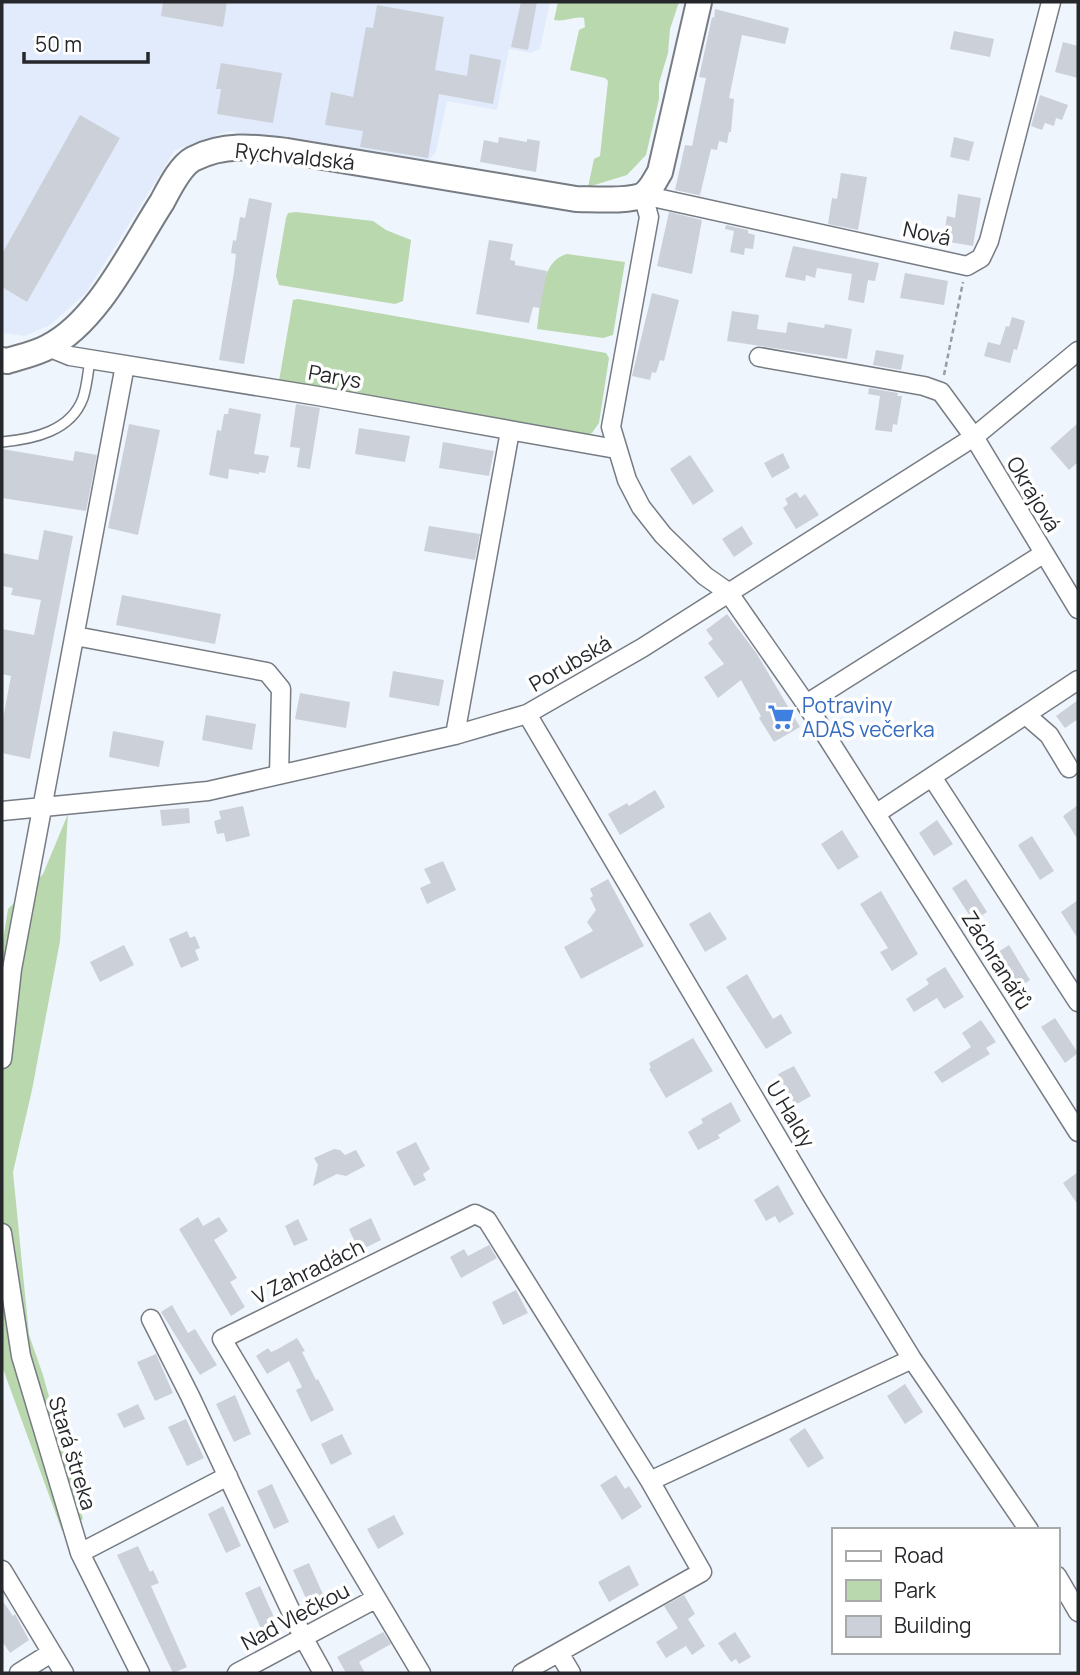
<svg xmlns="http://www.w3.org/2000/svg" width="1080" height="1675" font-family="Manrope,sans-serif">
	<style>
		.built { fill: #e2ebfb }
		.green { fill: #b9d8ae }
		.building { fill: #ccd1d9 }
		.lines { fill: none; stroke-linecap: round; stroke-linejoin: round }
		.lane-casing { stroke: #777c83; stroke-width: 12 }
		.street-casing { stroke: #777c83; stroke-width: 21 }
		.secondary-casing { stroke: #777c83; stroke-width: 28 }
		.path { stroke: #999da3; stroke-width: 2.5; stroke-dasharray: 5 3.5; stroke-linecap: butt }
		.lane { stroke: #fff; stroke-width: 9 }
		.street { stroke: #fff; stroke-width: 18 }
		.secondary { stroke: #fff; stroke-width: 24 }
		.labels { text-anchor: middle; dominant-baseline: central; stroke-width: 7; stroke-linejoin: round; paint-order: stroke }
		.street-label { font-size: 21px; fill: #25272a; stroke: #fff }
		.shop-label { font-size: 21px; fill: #366cbe; stroke: #fff; text-anchor: start }
	</style>
	<rect width="100%" height="100%" fill="#eff5fd"/>
	<path class="built" d="M2 2H550L540 49 531 53 509 49 497 110 447 101 436 152 427 162 229 131 175 150 86 293 50 325 25 336 2 333Z"/>
	<path class="green" d="M558 2H679L670 29 668 53 659 83V99L646 155 627 175 588 187 594 159 600 156 608 81 605 78 570 70 579 30 585 27 584 18C574 16 565 22 554 20Z
		M296 212 373 221 386 230 411 240 403 301 395 304 279 285 276 276 286 218 288 213Z
		M567 254 625 262 613 335 603 338 537 329C541 305 539 261 567 254Z
		M298 299 606 353 609 358 599 423 592 433 583 436 279 381 293 300Z
		M68 814 60 941 32 1090 13 1172 29 1335 43 1375 83 1519 62 1531 2 1366V947L8 909 43 874Z"/>
	<path class="building" d="M163 2H227L223 27 161 16Z
		M521 2H537L528 50 511 47Z
		M377 5 444 17 435 70 467 76 470 54 501 60 493 104 439 94 428 158 360 147 363 131 325 125 331 92 353 97 366 27 373 28Z
		M715 9 789 28 785 44 742 35 729 98 734 99 731 132H729L727 143 719 141 717 150 711 149 700 195 707 197 675 190 685 145 692 146 706 78 699 77 712 17 714 18Z
		M954 31 994 39 990 57 950 49Z
		M1063 42 1078 46V78L1055 72Z
		M221 63 282 73 273 123 217 114 221 89H216Z
		M1040 95 1068 105 1062 120 1056 118 1054 126 1045 123 1042 130 1031 126Z
		M80 115 120 138 27 302 2 287V254Z
		M499 137 527 142V139L540 141 536 172 480 162 484 140 498 143Z
		M954 137 974 142 969 161 950 157Z
		M841 173 867 177 858 230 828 224 832 198 837 199Z
		M958 194 981 198 973 246 943 241 947 216 955 218Z
		M249 198 272 203 244 364 219 360 234 272 236 254 231 253 233 240 236 241 240 217 245 218Z
		M669 212 702 220 692 274 657 266Z
		M726 225 748 230V233L755 235 753 249 745 248 744 255 730 252 734 231 725 229Z
		M489 240 513 244 510 260 515 261V265L547 271 540 308 533 307 529 323 476 314Z
		M793 246 879 263 875 281 868 280 864 303 848 300 852 274 817 268 815 278 806 275 805 281 785 277Z
		M905 273 948 281 944 305 900 298Z
		M652 293 679 300 664 361 660 360 656 373 652 372 650 380 632 376Z
		M732 311 759 315 757 329 786 333 788 322 824 328 825 324 852 329 847 359 727 341Z
		M1012 317 1025 321 1017 350 1014 349 1010 363 984 356 988 342 1000 345 1006 326 1009 327Z
		M876 350 904 355 901 370 873 365Z
		M869 388 898 393 897 396H902L897 425 893 424 892 432 875 430 880 396 868 394Z
		M296 404 320 408 310 469 297 467 300 448 290 447Z
		M229 408 261 414 254 454 269 456 265 473 259 472V474L229 469 228 479 209 475 217 430 221 431 224 414H228Z
		M1078 423V462L1069 470 1050 448Z
		M129 424 160 430 138 535 108 528Z
		M359 428 410 436 405 462 355 454Z
		M443 442 494 451 489 476 439 468Z
		M2 449 73 461 75 451 97 455 86 511 2 498Z
		M783 453 790 468 772 478 764 463Z
		M690 455 714 491 693 505 670 469Z
		M796 492 800 498 805 494 819 515 796 529 783 508 788 504 785 499Z
		M429 526 480 534 475 560 424 551Z
		M742 526 753 544 734 557 722 539Z
		M44 530 73 536 30 759 2 753V724L11 676 2 674V629L34 635 41 600 11 595 13 588 2 586V553L38 560Z
		M122 595 221 614 215 644 116 625Z
		M727 614 757 654 800 727 774 742 759 718 761 716 741 680 718 698 704 677 724 664 708 643 713 639 706 630Z
		M393 671 444 680 439 706 389 697Z
		M300 693 350 702 346 728 295 719Z
		M1078 700V719L1065 728 1056 716Z
		M206 715 256 724 252 750 202 740Z
		M113 731 164 741 159 767 109 757Z
		M655 790 665 807 620 835 608 814 627 803 629 806Z
		M1078 805V840L1063 816Z
		M243 806 250 836 226 842 224 833 217 834 214 821 221 819 219 811Z
		M189 808 190 823 162 826 160 810Z
		M937 820 953 844 934 856 919 833Z
		M842 830 859 857 838 870 821 844Z
		M1032 836 1054 871 1040 880 1018 845Z
		M443 861 456 890 427 904 420 888 431 883 424 869Z
		M608 879 644 946 581 979 564 947 593 931 587 922 596 910 590 898 593 896 590 889Z
		M966 879 987 912 973 921 952 888Z
		M881 891 918 954 892 971 880 952 888 948 860 904Z
		M1078 900V939L1061 912Z
		M710 912 727 939 705 952 689 924Z
		M187 931 190 938 195 936 200 948 195 950 199 960 181 968 169 939Z
		M124 945 134 965 100 982 90 962Z
		M1009 945 1030 980 1016 989 995 954Z
		M945 967 964 997 944 1009 937 998 914 1012 906 999 929 984 926 979Z
		M747 974 773 1019 781 1014 792 1033 766 1049 726 987Z
		M1055 1018 1078 1053 1065 1063 1041 1027Z
		M981 1020 996 1042 986 1048 990 1054 942 1083 934 1072 971 1047 962 1033Z
		M693 1038 713 1071 666 1098 649 1069 651 1068 649 1063Z
		M794 1066 811 1096 795 1105 778 1074Z
		M731 1102 741 1121 718 1135 720 1138 698 1150 688 1132 703 1123 701 1119Z
		M416 1142 430 1169 423 1174 426 1180 414 1186 396 1152Z
		M334 1149 340 1150 345 1155 356 1150 365 1166 346 1176 337 1174 313 1186 318 1165 314 1158Z
		M1078 1172V1205L1063 1183Z
		M778 1185 794 1214 779 1223 775 1216 766 1221 754 1200Z
		M198 1217 203 1226 219 1217 228 1231 214 1240 237 1278 230 1282 245 1307 231 1316 179 1229Z
		M371 1218 381 1240 359 1251 349 1229Z
		M298 1219 308 1240 294 1246 285 1226Z
		M489 1245 497 1258 461 1278 450 1257 464 1249 468 1256Z
		M516 1290 528 1313 503 1325 492 1302Z
		M172 1305 188 1333 195 1329 217 1365 200 1375 161 1312Z
		M297 1338 305 1351 302 1352 316 1380 318 1379 334 1410 311 1422 296 1390 302 1387 289 1361 267 1374 256 1356 268 1348 271 1352 276 1350Z
		M156 1354 173 1393 155 1401 137 1362Z
		M905 1384 923 1412 905 1424 887 1396Z
		M235 1395 251 1434 234 1442 216 1404Z
		M138 1404 145 1419 124 1428 117 1414Z
		M186 1419 204 1458 187 1466 168 1427Z
		M805 1428 824 1458 808 1468 789 1439Z
		M342 1434 352 1454 331 1465 321 1444Z
		M616 1475 625 1489 629 1486 642 1507 622 1520 600 1485Z
		M272 1484 289 1522 274 1529 257 1491Z
		M223 1506 241 1546 226 1553 208 1514Z
		M394 1515 404 1534 378 1549 367 1529Z
		M138 1546 150 1572 153 1570 159 1583 151 1586 187 1667 173 1673 117 1555Z
		M309 1563 326 1601 311 1609 293 1570Z
		M629 1565 639 1585 609 1602 598 1582Z
		M260 1586 277 1624 262 1631 245 1593Z
		M684 1595 695 1614 688 1619 705 1646 692 1655 686 1646 666 1658 656 1642 678 1628 664 1606Z
		M2 1600 13 1616 15 1614 29 1640 10 1653 2 1641Z
		M383 1632 391 1644 359 1662 365 1673H346L337 1657Z
		M735 1632 751 1657 739 1664 736 1659 731 1662 718 1643Z"/>
	<g class="lines">
		<g class="lane-casing">
			<path id="lane" d="M2 442C34 439 71 431 83 398 87 386 88 372 90 360"/>
		</g>
		<g class="street-casing">
			<path id="street" d="M1051 2 989 241 981 258 967 266 643 195 649 217 611 427 627 480 641 507 663 535 705 576 728 592 806 704 1078 1132
				M48 347 70 356 318 396 616 449
				M759 357 924 386 941 392 974 437 1078 609
				M75 636 267 672 281 689 279 775
				M806 704 1043 554
				M527 714 814 1199 912 1359 1029 1530
				M1027 716 1049 735 1069 768
				M455 735 510 431
				M932 777 1078 1002
				M2 811 208 791 455 735 527 714 642 648 974 437 1078 351
				M877 813 1078 680
				M2 1059 12 969 125 365
				M2 1233 21 1356 80 1553 140 1673
				M151 1319 190 1396 303 1637 323 1673
				M650 1481 912 1359
				M80 1553 228 1476
				M2 1570 64 1673
				M1057 1576 1078 1612
				M559 1653 571 1673
				M19 1673 51 1653
				M237 1673 375 1599
				M421 1673 222 1339 475 1214 487 1220 650 1481 702 1572 522 1673"/>
		</g>
		<g class="secondary-casing">
			<path id="secondary" d="M2 360 7 361C20 357 35 354 48 347 98 322 132 248 162 202 169 189 180 166 193 159 224 143 254 147 287 151L576 199C592 199 629 202 643 195 651 190 655 180 660 172L699 2"/>
		</g>
		<path class="path" d="M944 375 963 282"/>
		<use href="#lane" class="lane"/>
		<use href="#street" class="street"/>
		<use href="#secondary" class="secondary"/>
	</g>
	<defs>
		<g id="supermarket-bare" transform="scale(2.1)"><path d="M-6-5.5h2.5l.6 2H6L4.5 2H-2.5L-4.4-4H-6ZM-1.5 3.2a1.3 1.3 0 1 0 .1 0ZM3 3.2a1.3 1.3 0 1 0 .1 0Z" fill="#3f7fe0" stroke="#fff" stroke-width="2.5" paint-order="stroke"/></g>
	</defs>
	<g fill-rule="evenodd">
		<use href="#supermarket-bare" x="781" y="717"/>
	</g>
	<g class="labels">
		<g class="street-label">
			<text transform="translate(295 156) rotate(6)">Rychvaldská</text>
			<text transform="translate(927 233) rotate(12)">Nová</text>
			<text transform="translate(335 376) rotate(10)">Parys</text>
			<text transform="translate(1034 494) rotate(59)">Okrajová</text>
			<text transform="translate(570 663) rotate(-30)">Porubská</text>
			<text transform="translate(997 960) rotate(58)">Záchranářů</text>
			<text transform="translate(791 1114) rotate(59)">U Haldy</text>
			<text transform="translate(308 1271) rotate(-26)">V Zahradách</text>
			<text transform="translate(73 1453) rotate(73)">Stará štreka</text>
			<text transform="translate(295 1616) rotate(-28)">Nad Vlečkou</text>
		</g>
		<g class="shop-label">
			<text x="802" y="705">Potraviny<tspan x="802" dy="24">ADAS večerka</tspan></text>
		</g>
	</g>
	<rect width="1080" height="1675" fill="none" stroke="#25272a" stroke-width="7"/>
	<rect x="832" y="1528" width="228" height="126" fill="#ffffff" stroke="#a8a9aa" stroke-width="2"/>
	<rect x="846" y="1551" width="35" height="10" fill="#ffffff" stroke="#a8a9aa" stroke-width="2"/>
	<text x="894" y="1563" font-size="21" fill="#25272a">Road</text>
	<rect x="846" y="1580" width="35" height="21" fill="#b9d8ae" stroke="#a8a9aa" stroke-width="2"/>
	<text x="894" y="1598" font-size="21" fill="#25272a">Park</text>
	<rect x="846" y="1616" width="35" height="21" fill="#ccd1d9" stroke="#a8a9aa" stroke-width="2"/>
	<text x="894" y="1633" font-size="21" fill="#25272a">Building</text>
	<path d="M24 52v10h124v-10" fill="none" stroke="#25272a" stroke-width="3.5"/>
	<text x="35" y="52" font-size="21" fill="#25272a" stroke="#ffffff" stroke-width="5" paint-order="stroke">50 m</text>
</svg>
